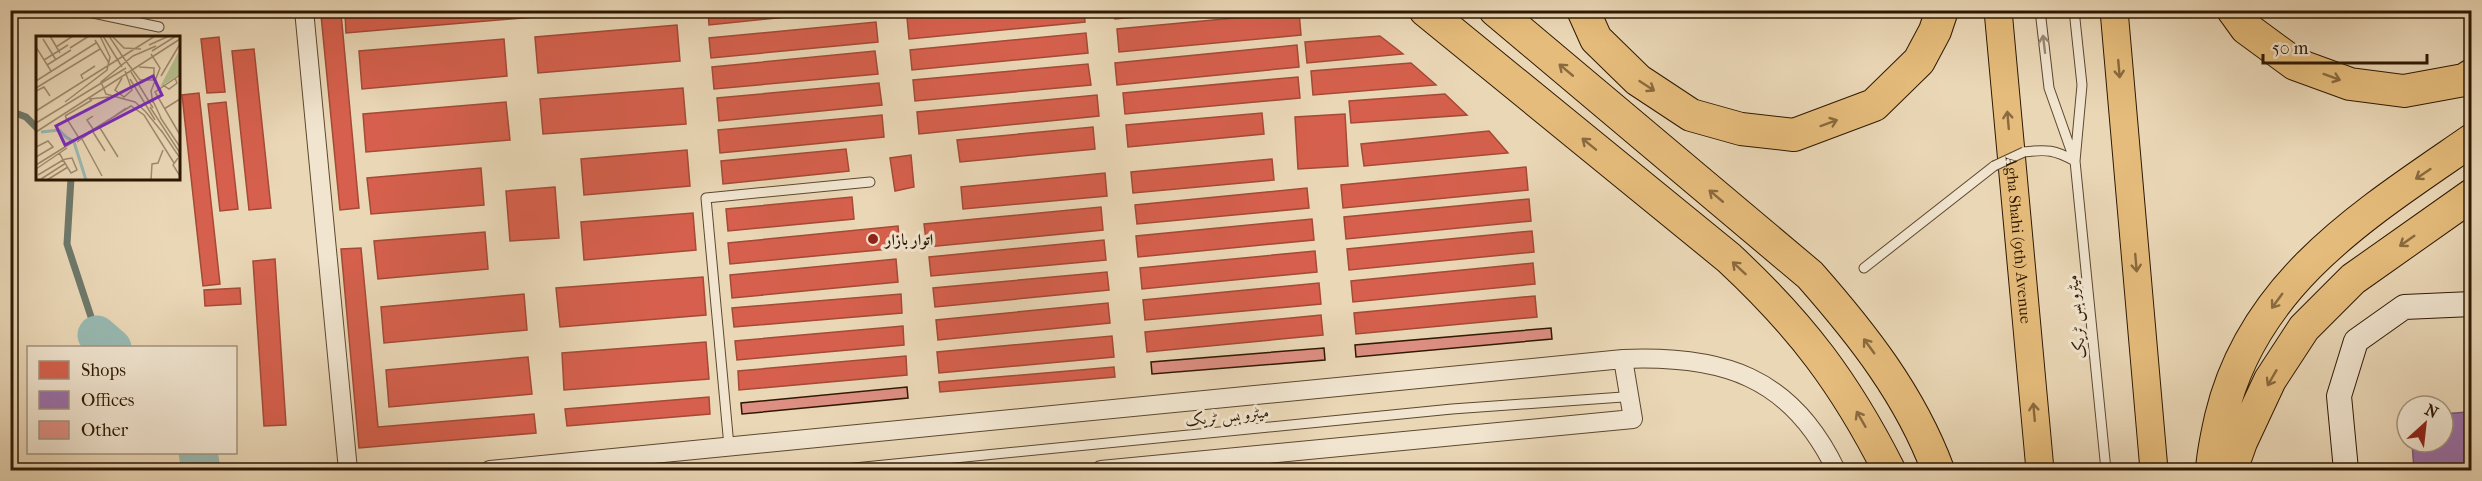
<svg xmlns="http://www.w3.org/2000/svg" width="2482" height="481" font-family="'IM FELL French Canon',Amiri,serif">
	<style>
		.shops { fill: #d6604d; stroke: #a44a36; stroke-width: 1.5 }
		.offices { fill: #9970ab; stroke: #795678; stroke-width: 1.5 }
		.lines { fill: none; stroke-linecap: round; stroke-linejoin: round }
		.stream { stroke: #6e796b; stroke-width: 7 }
		.river { stroke: #98b9b1; stroke-width: 39 }
		.building { fill: #de8f83; stroke: #2e1802; stroke-width: 1.5 }
		.lane-casing { stroke: #5d482f; stroke-width: 11 }
		.street-casing { stroke: #5d482f; stroke-width: 20 }
		.secondary-casing { stroke: #2e1802; stroke-width: 26 }
		.primary-casing { stroke: #2e1802; stroke-width: 29 }
		.highway-casing { stroke: #2e1802; stroke-width: 34 }
		.lane { stroke: #f1e5d0; stroke-width: 9 }
		.street { stroke: #f1e5d0; stroke-width: 18 }
		.secondary { stroke: #f1e5d0; stroke-width: 24 }
		.primary { stroke: #e5bc7b; stroke-width: 27 }
		.highway { stroke: #e5bc7b; stroke-width: 32 }
		.lane-bridge-casing { stroke: #5d482f; stroke-width: 11; stroke-linecap: butt }
		.lane-bridge { stroke: #f1e5d0; stroke-width: 9 }
		.oneway { stroke: #998973 }
		.oneway2 { stroke: #8a6a3e }
		.poi-dot { fill: #8f2418; stroke: #f1e5d0; stroke-width: 2 }
		.labels { text-anchor: middle; dominant-baseline: central; stroke-width: 6; stroke-linejoin: round; paint-order: stroke }
		.poi-label { font-size: 16px; font-weight: bold; fill: #2e1802; stroke: #f1e5d0; text-anchor: start }
		.street-label { font-size: 16px; fill: #2e1802; stroke: #f1e5d0 }
		.inset-river { fill: none; stroke: #98b9b1; stroke-width: 3 }
		.inset-road { fill: none; stroke: #9f8b6e; stroke-width: 1.5 }
		.view { fill: #7b2cbf; fill-opacity: 0.15; stroke: #7b2cbf; stroke-width: 3 }
		.inset-edge { fill: none; stroke: #2e1802; stroke-width: 3 }
	</style>
	<rect width="100%" height="100%" fill="#ead7b6"/>
	<filter id="stains"><feTurbulence type="fractalNoise" baseFrequency=".00333" numOctaves="4"/><feColorMatrix values="0 0 0 0 .2 0 0 0 0 .09 0 0 0 0 .02 0 0 0 .5 -.17"/></filter>
	<radialGradient id="worn" r=".72"><stop offset=".6" stop-color="#630" stop-opacity="0"/><stop offset="1" stop-color="#630" stop-opacity=".3"/></radialGradient>
	<path class="shops" d="M383 10H615L346 33 345 14Z
		M708 10H854L709 25Z
		M982 10H1084L1085 22 909 39 907 18Z
		M1115 10H1209L1115 19Z
		M1299 12 1301 35 1119 52 1117 29Z
		M341 13 359 208 340 210 321 15Z
		M876 22 878 42 711 58 709 38Z
		M677 25 680 61 538 73 535 37Z
		M1086 33 1088 53 912 70 910 50Z
		M1380 36 1403 54 1307 63 1305 42Z
		M219 37 225 92 207 93 201 39Z
		M504 39 507 76 362 89 359 51Z
		M1297 45 1299 67 1117 85 1115 63Z
		M254 49 271 208 249 210 232 51Z
		M875 51 878 74 714 89 712 67Z
		M1411 63 1436 85 1313 95 1311 71Z
		M1088 64 1091 85 915 101 913 80Z
		M1298 77 1300 98 1125 114 1123 93Z
		M879 83 882 105 719 121 717 98Z
		M683 88 686 124 543 134 540 99Z
		M199 93 220 284 203 286 182 95Z
		M1445 94 1467 115 1351 123 1349 101Z
		M1097 95 1099 116 919 134 917 112Z
		M226 102 238 209 220 211 208 104Z
		M506 102 510 140 366 152 363 114Z
		M1262 113 1264 134 1128 147 1126 125Z
		M1345 114 1348 166 1298 169 1295 117Z
		M882 115 884 137 720 153 718 130Z
		M1093 127 1095 149 960 162 957 140Z
		M1489 131 1508 153 1364 166 1361 144Z
		M846 149 849 171 723 184 721 161Z
		M687 150 690 186 584 195 581 159Z
		M911 155 914 187 895 191 890 158Z
		M1272 159 1274 180 1133 193 1131 172Z
		M1526 167 1528 190 1343 208 1341 185Z
		M481 168 484 205 371 214 367 178Z
		M1105 173 1107 196 963 209 961 187Z
		M555 187 559 238 510 241 506 191Z
		M1307 188 1309 208 1137 224 1135 205Z
		M852 197 854 219 728 231 726 209Z
		M1529 199 1531 221 1346 239 1344 217Z
		M1101 207 1103 230 927 247 924 224Z
		M693 213 696 250 584 260 581 222Z
		M1312 219 1314 240 1138 257 1136 236Z
		M898 226 900 248 730 264 728 243Z
		M1532 231 1534 252 1349 270 1347 249Z
		M485 232 488 269 378 279 374 241Z
		M1104 240 1106 260 931 276 929 257Z
		M361 248 378 427 534 414 536 433 359 448 341 249Z
		M1315 251 1317 272 1142 289 1140 268Z
		M275 259 286 425 264 426 253 261Z
		M896 259 898 282 732 298 730 275Z
		M1533 263 1535 284 1353 302 1351 281Z
		M1107 272 1109 290 935 307 933 288Z
		M703 277 706 315 560 327 556 288Z
		M1319 283 1321 304 1145 320 1143 300Z
		M240 288 241 304 205 306 204 290Z
		M524 294 527 330 384 343 381 307Z
		M901 294 902 313 734 327 732 308Z
		M1535 296 1537 317 1356 334 1354 313Z
		M1108 303 1110 323 938 340 936 320Z
		M1321 315 1323 335 1147 352 1145 332Z
		M903 326 904 345 737 360 735 341Z
		M1112 336 1114 357 939 373 937 352Z
		M706 342 709 379 564 390 562 353Z
		M906 356 907 375 739 390 738 371Z
		M528 357 532 394 389 407 386 370Z
		M1114 367 1115 377 940 392 939 382Z
		M709 397 710 414 567 426 565 409Z"/>
	<path class="offices" d="M2467 412 2471 470H2414L2412 442H2443V414Z"/>
	<g class="lines">
		<path class="stream" d="M10 111 26 117 38 129
			M71 178 67 244 97 335"/>
		<path class="river" d="M97 335 112 348
			M198 452 201 470"/>
	</g>
	<path class="building" d="M1551 328 1552 339 1356 357 1355 345Z
		M1324 348 1325 360 1152 374 1151 362Z
		M907 387 908 398 742 414 741 403Z"/>
	<g class="lines">
		<g class="lane-casing">
			<path id="lane" d="M79 10 159 27
				M2040 10 2049 88 2073 156
				M2074 10 2082 85 2075 161 2106 470
				M2024 152C2047 149 2055 150 2075 161
				M1864 268 1994 166
				M729 446 706 198 870 182
				M834 470 1452 409 1623 397"/>
		</g>
		<g class="street-casing">
			<path id="street" d="M304 10 348 470
				M490 470 1623 359C1722 355 1791 376 1836 470
				M1101 470 1633 419 1623 359"/>
		</g>
		<g class="secondary-casing">
			<path id="secondary" d="M2346 470 2339 396 2356 341 2404 307 2472 304"/>
		</g>
		<g class="primary-casing">
			<g id="primary">
				<path id="s1" d="M1998 10 2040 470"/>
				<path d="M2114 10 2154 470"/>
			</g>
		</g>
		<g class="highway-casing">
			<path id="highway" d="M1425 10 1729 258C1801 325 1845 383 1889 470
				M1495 10 1810 275C1862 334 1910 395 1938 470
				M1583 10 1596 39 1638 80 1691 115 1741 129 1794 135 1874 105 1919 61 1935 31 1942 10
				M2233 10 2246 28 2295 64 2350 84 2404 91 2464 80 2472 75
				M2212 470C2213 452 2217 435 2221 417 2253 282 2365 214 2472 140
				M2231 470 2241 442 2270 380 2304 328 2353 279 2472 195"/>
		</g>
		<use href="#lane" class="lane"/>
		<use href="#street" class="street"/>
		<use href="#secondary" class="secondary"/>
		<use href="#primary" class="primary"/>
		<use href="#highway" class="highway"/>
		<g class="lane-bridge-casing">
			<path id="lane-bridge" d="M1994 166 2024 152"/>
		</g>
		<use href="#lane-bridge" class="lane-bridge"/>
	</g>
	<defs><path id="oneway-shaft" d="M-6 0H5M1.5-3L5.5 0L1.5 3" fill="none" stroke-width="1.6" stroke-linecap="round" stroke-linejoin="round" transform="scale(1.5)"/></defs>
	<use class="oneway" href="#oneway-shaft" transform="translate(2044 44) rotate(-97)"/>
	<g class="oneway2">
		<use href="#oneway-shaft" transform="translate(2119 69) rotate(85)"/>
		<use href="#oneway-shaft" transform="translate(1566 70) rotate(-140)"/>
		<use href="#oneway-shaft" transform="translate(2332 77) rotate(20)"/>
		<use href="#oneway-shaft" transform="translate(1647 86) rotate(33)"/>
		<use href="#oneway-shaft" transform="translate(2008 120) rotate(-95)"/>
		<use href="#oneway-shaft" transform="translate(1829 123) rotate(-20)"/>
		<use href="#oneway-shaft" transform="translate(1589 144) rotate(-141)"/>
		<use href="#oneway-shaft" transform="translate(2423 174) rotate(146)"/>
		<use href="#oneway-shaft" transform="translate(1716 196) rotate(-140)"/>
		<use href="#oneway-shaft" transform="translate(2407 241) rotate(145)"/>
		<use href="#oneway-shaft" transform="translate(2136 263) rotate(85)"/>
		<use href="#oneway-shaft" transform="translate(1739 268) rotate(-137)"/>
		<use href="#oneway-shaft" transform="translate(2277 301) rotate(126)"/>
		<use href="#oneway-shaft" transform="translate(1869 346) rotate(-126)"/>
		<use href="#oneway-shaft" transform="translate(2272 378) rotate(120)"/>
		<use href="#oneway-shaft" transform="translate(2034 412) rotate(-95)"/>
		<use href="#oneway-shaft" transform="translate(1861 419) rotate(-120)"/>
	</g>
	<circle class="poi-dot" cx="873" cy="239" r="6"/>
	<g class="labels">
		<g class="poi-label">
			<text x="885" y="239">اتوار بازار</text>
		</g>
		<g class="street-label">
			<text stroke="none"><textPath href="#s1" startOffset="231">Agha Shahi (9th) Avenue</textPath></text>
			<text transform="translate(2076 317) rotate(-96)">میٹرو بس ٹریک</text>
			<text transform="translate(1227 416) rotate(-6)">میٹرو بس ٹریک</text>
		</g>
	</g>
	<g transform="translate(36 36)">
		<rect width="144" height="144" fill="#ead7b6"/>
		<path d="M144 13V38L124 51Z" fill="#b6be8e"/>
		<path class="inset-river" d="M5 96 23 94 30 101M30 101 38 106 50 144"/>
		<path class="inset-road" d="M14 0 24 17M67 0 86 31M73 0 85 18M76 0 88 12 105 13M7 3 20 24M59 4 73 27M113 9 133 0M0 11 15 35M20 11 37 0M34 12 53 0M116 15 140 0M84 17 104 44H118V32L103 31M115 18 124 32 115 55 117 67M8 24 32 9M11 29 35 14M95 36 117 72M144 39 119 56 144 99M125 40 144 8M86 42 79 54 88 61 96 54 89 35M47 43 45 39 59 30M94 43 119 84M0 45 60 7M127 49 133 53 141 47 139 42M0 52 64 13M0 55 8 51 14 60M53 63 73 61M117 65 125 82M29 66 71 34 74 21 64 0M114 71 144 117M128 73 144 63M0 75 119 0M109 75 127 97M110 76 99 66 70 58 65 46 97 20 120 10M29 80 56 64M29 80 43 102M124 81 144 111M0 87 90 32M64 92 82 121M57 93 51 84 57 80M125 94 144 122M0 96 144 3M57 96 69 115M46 103 66 140M41 106 90 72M0 111 12 105 17 111 0 121M142 122 137 129 144 140M0 129 95 70 108 79 138 127M0 133 31 112M2 139 27 124 30 123 36 122 41 134 35 137 27 124 25 120 23 117M5 143 30 127M11 144 32 131M115 144 116 128 122 127 127 114"/>
		<path class="view" d="M117 40 126 59 29 109 20 90Z"/>
		<rect width="144" height="144" class="inset-edge"/>
	</g>
	<rect width="2482" height="481" fill="none" stroke="#ead7b6" stroke-width="36"/>
	<rect x="12" y="12" width="2458" height="457" fill="none" stroke="#2e1802" stroke-width="3"/>
	<rect x="18" y="18" width="2446" height="445" fill="none" stroke="#2e1802" stroke-width="1.5"/>
	<rect x="27" y="346" width="210" height="108" fill="#f1e5d0" stroke="#a3937e" stroke-width="1.5"/>
	<rect x="39" y="361" width="30" height="18" fill="#d6604d" stroke="#a3937e" stroke-width="1.5"/>
	<text x="81" y="376" font-size="18" fill="#2e1802">Shops</text>
	<rect x="39" y="391" width="30" height="18" fill="#9970ab" stroke="#a3937e" stroke-width="1.5"/>
	<text x="81" y="406" font-size="18" fill="#2e1802">Offices</text>
	<rect x="39" y="421" width="30" height="18" fill="#de8f83" stroke="#a3937e" stroke-width="1.5"/>
	<text x="81" y="436" font-size="18" fill="#2e1802">Other</text>
	<g transform="translate(2425 424) rotate(27)"><circle r="28" fill="#f1e5d0" stroke="#a3937e" stroke-width="1.5"/>
	<path d="M0-4.5L10 22L0 15L-10 22Z" fill="#8f2418"/>
	<text y="-9" font-size="16" font-weight="bold" text-anchor="middle" fill="#2e1802">N</text>
	</g>
	<path d="M2263 54v9h164v-9" fill="none" stroke="#2e1802" stroke-width="3"/>
	<text x="2272" y="54" font-size="18" fill="#2e1802" stroke="#f1e5d0" stroke-width="4.5" paint-order="stroke">50 m</text>
	<rect width="100%" height="100%" filter="url(#stains)"/>
	<rect width="100%" height="100%" fill="url(#worn)"/>
</svg>
